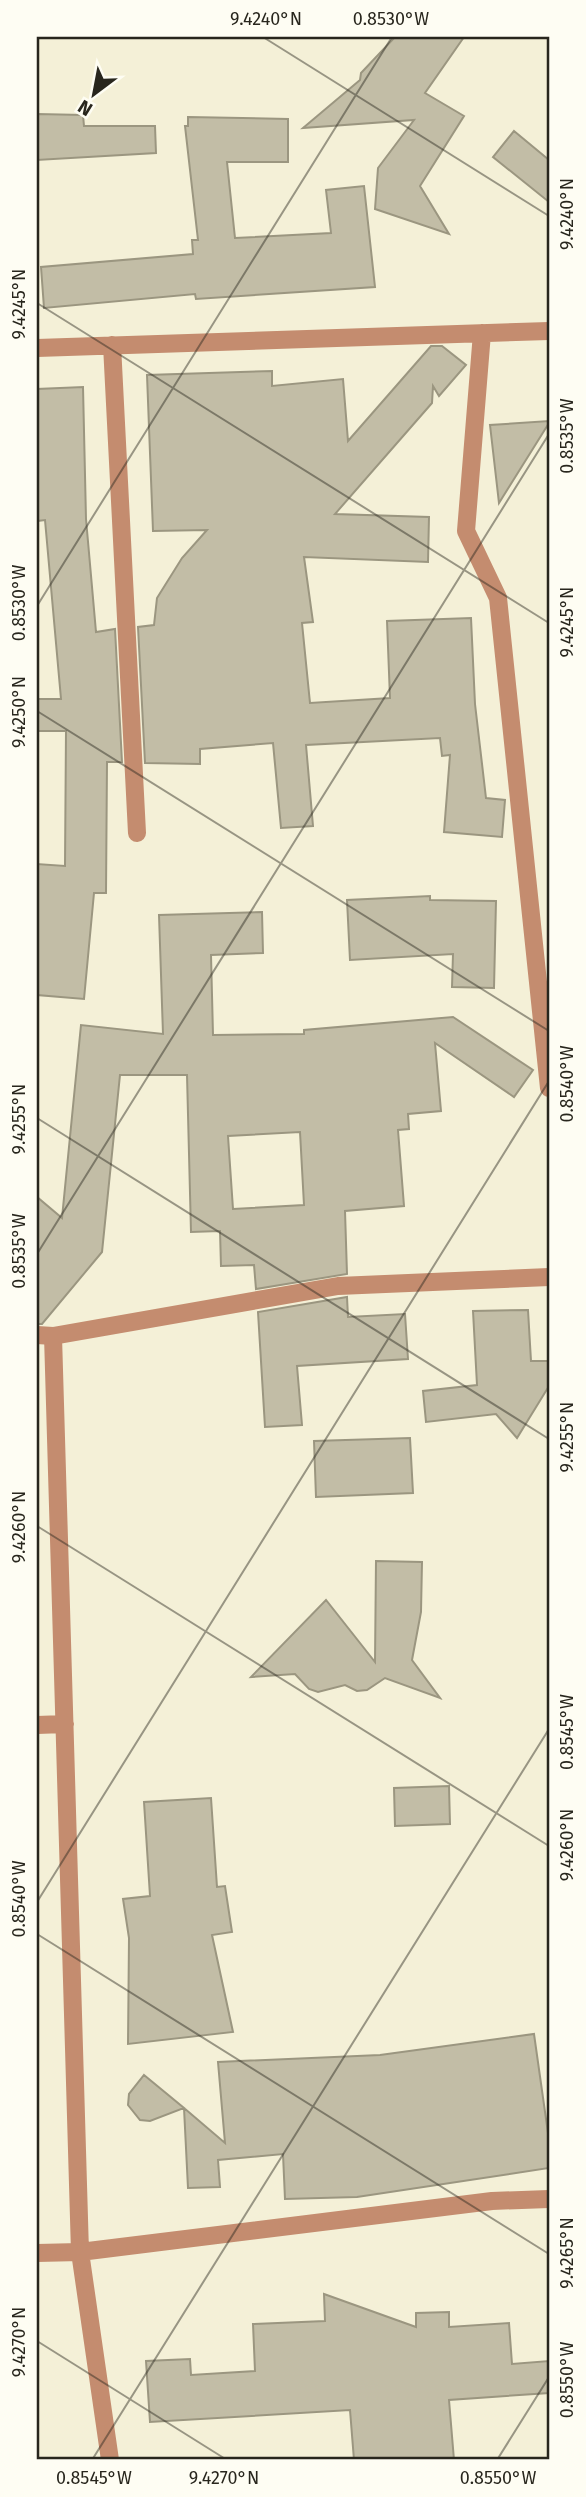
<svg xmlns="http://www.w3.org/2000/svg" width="586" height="2497" font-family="'Fira Sans',sans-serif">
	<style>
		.building { fill: #c2bda6; stroke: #9b9680; stroke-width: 2; fill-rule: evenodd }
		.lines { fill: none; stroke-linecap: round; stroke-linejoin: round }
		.minor { stroke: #c48c6f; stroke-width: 18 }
		.ticks { fill: none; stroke: #28261d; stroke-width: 2; stroke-opacity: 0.45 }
		.neatline { fill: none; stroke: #28261d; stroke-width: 2.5 }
		.ticks-label { font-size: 18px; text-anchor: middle; fill: #28261d }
	</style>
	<rect width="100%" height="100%" fill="#f4f0d7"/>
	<path class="building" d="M395 37H464L425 93 464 116 420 186 449 234 375 209 378 168 414 120 303 128 360 80 361 73Z
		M37 114 83 115 84 126H155L156 153 37 160Z
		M188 117 288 119V162H227L235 238 331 233 326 190 364 186 375 287 196 299 195 294 44 308 41 267 193 254 192 240H198L185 126H188Z
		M514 131 549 160V202L493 157Z
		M431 346H442L466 365 439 396 433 386 432 403 335 514 429 517 428 562 304 557 313 622 302 623 310 703 390 698 387 621 471 618 475 704 486 798 505 800 502 837 444 832 450 755 442 756 440 738 306 745 313 826 281 828 273 743 200 749V764L145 763 138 627 154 625 157 598 182 558 207 530 153 531 147 375 272 371V386L343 379 348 441Z
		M83 387 86 519 96 632 115 629 122 762H107L106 893H94L84 999 37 995V864L65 866 66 731H37V699H61L45 520 37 521V389Z
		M549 421V423L499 503 490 425Z
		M430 896V900L496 901 494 988 452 987 453 954 350 960 347 900Z
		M262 912 263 953 211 955 213 1035 304 1034V1030L453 1017 533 1070 514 1097 435 1043 441 1111 408 1114 409 1129 398 1130 404 1206 345 1211 347 1274 256 1289 254 1265 221 1266 220 1231 191 1232 187 1075H120L102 1252 42 1324H37V1197L62 1218 81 1025 163 1034 159 915ZM300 1132 304 1205 233 1209 228 1136Z
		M347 1297 348 1317 405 1314 408 1359 297 1366 302 1425 265 1427 258 1312Z
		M528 1310 531 1361H549V1386L517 1438 496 1414 426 1422 423 1391 477 1385 473 1311Z
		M410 1438 413 1493 316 1497 314 1441Z
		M376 1561 422 1562 421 1612 412 1660 440 1698 385 1678 367 1690 357 1691 345 1685 318 1692 309 1689 295 1674 251 1677 326 1600 375 1662Z
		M449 1786 450 1824 395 1826 394 1788Z
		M211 1798 217 1887 225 1886 232 1932 212 1935 233 2032 128 2044 129 1938 123 1899 150 1896 144 1802Z
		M534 2034 549 2140V2168L357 2197 285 2199 283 2154 218 2160 220 2187 188 2188 184 2108 225 2143 218 2062 380 2055Z
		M144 2075 184 2108 150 2121 140 2120 128 2105 129 2094Z
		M324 2294 416 2327V2313L449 2312V2327L509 2323 512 2364 549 2361V2393L449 2400 454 2460H354L350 2410 150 2422 146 2361 190 2359 191 2375 255 2371 253 2324 325 2321Z"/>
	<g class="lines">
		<path class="minor" d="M482 333 466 531 498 598 549 1088
			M112 345 137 833
			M37 348 549 331
			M37 1335 53 1336 338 1286 549 1277
			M53 1336 80 2252 110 2460
			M37 1725 65 1724
			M37 2253 80 2252 492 2201 549 2199"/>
	</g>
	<path class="ticks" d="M263 37 549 216M37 303 549 623M37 606 392 37M37 711 549 1031M37 1118 549 1439M37 1254 549 434M37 1526 549 1846M37 1902 549 1081M37 1934 549 2254M37 2341 227 2460M92 2460 549 1729M497 2460 549 2377"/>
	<rect width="586" height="2497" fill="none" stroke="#fefdf3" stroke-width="77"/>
	<g transform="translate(94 94) rotate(212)" stroke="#fefdf3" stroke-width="5" paint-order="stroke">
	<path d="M0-5L12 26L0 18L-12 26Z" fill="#28261d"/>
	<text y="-10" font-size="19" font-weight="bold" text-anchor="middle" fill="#28261d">N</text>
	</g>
	<rect x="38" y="38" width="510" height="2420" class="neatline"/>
	<g class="ticks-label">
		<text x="266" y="25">9.4240°N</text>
		<text x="391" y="25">0.8530°W</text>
		<text transform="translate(567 214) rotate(-90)" y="6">9.4240°N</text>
		<text transform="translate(19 304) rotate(-90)" y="6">9.4245°N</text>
		<text transform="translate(567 436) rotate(-90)" y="6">0.8535°W</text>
		<text transform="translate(19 603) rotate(-90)" y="6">0.8530°W</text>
		<text transform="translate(567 622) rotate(-90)" y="6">9.4245°N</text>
		<text transform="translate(19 712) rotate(-90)" y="6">9.4250°N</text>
		<text transform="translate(567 1084) rotate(-90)" y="6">0.8540°W</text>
		<text transform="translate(19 1119) rotate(-90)" y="6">9.4255°N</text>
		<text transform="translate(19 1251) rotate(-90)" y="6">0.8535°W</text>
		<text transform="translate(567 1437) rotate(-90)" y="6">9.4255°N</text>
		<text transform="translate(19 1527) rotate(-90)" y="6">9.4260°N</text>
		<text transform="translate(567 1732) rotate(-90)" y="6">0.8545°W</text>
		<text transform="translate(567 1845) rotate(-90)" y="6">9.4260°N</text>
		<text transform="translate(19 1899) rotate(-90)" y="6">0.8540°W</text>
		<text transform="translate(567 2253) rotate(-90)" y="6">9.4265°N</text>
		<text transform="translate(19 2342) rotate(-90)" y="6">9.4270°N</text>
		<text transform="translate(567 2380) rotate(-90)" y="6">0.8550°W</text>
		<text x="94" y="2484">0.8545°W</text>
		<text x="224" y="2484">9.4270°N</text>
		<text x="498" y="2484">0.8550°W</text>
	</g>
</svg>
